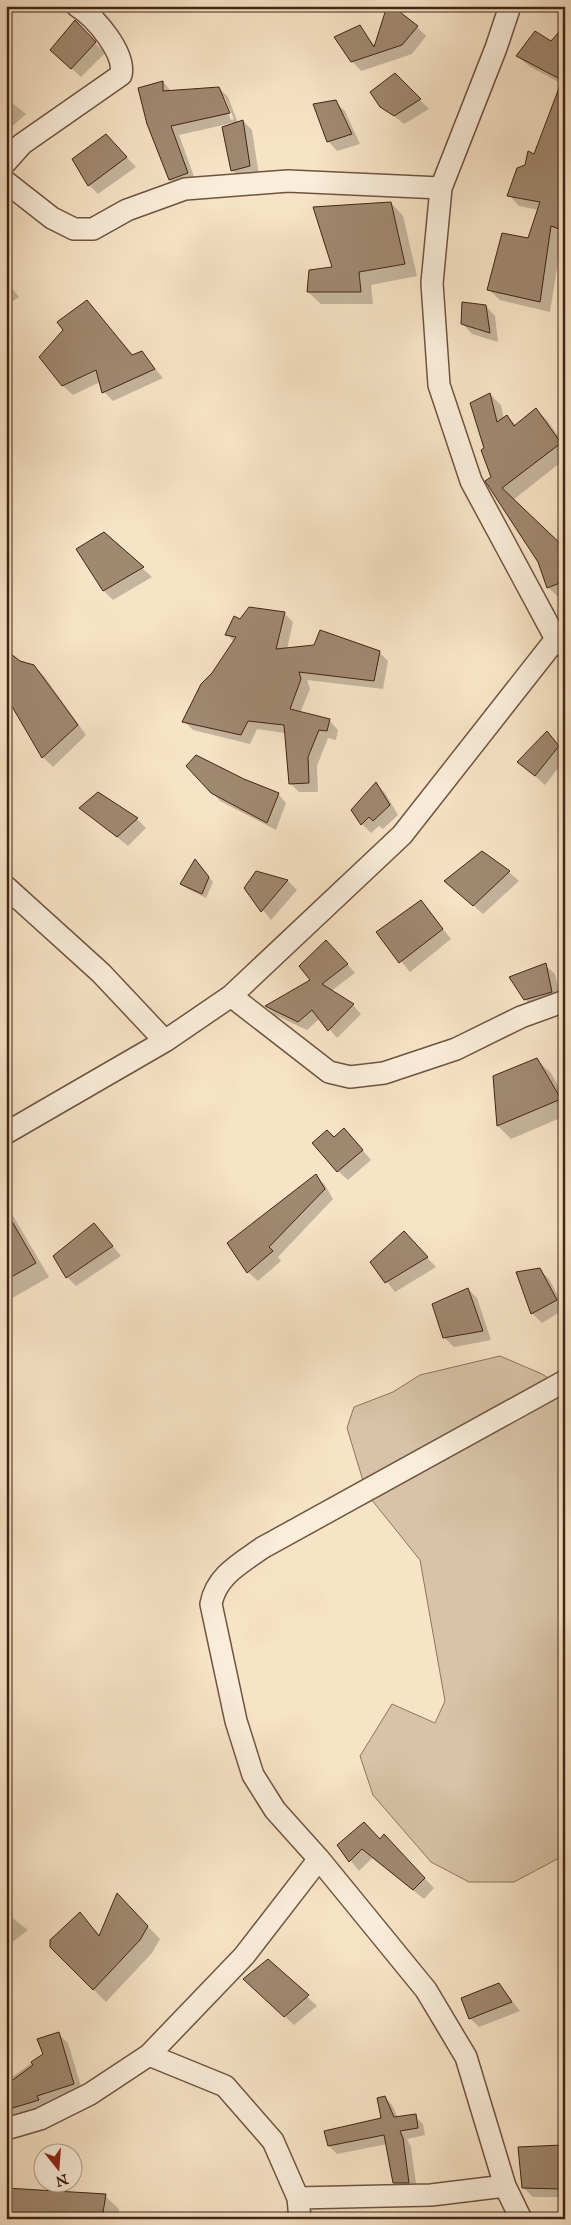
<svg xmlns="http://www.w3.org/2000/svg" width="571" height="2225" font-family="'IM FELL English',serif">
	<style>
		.green { fill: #d8c3a8; stroke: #8c745e }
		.shadow { fill: #0003; fill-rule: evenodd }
		.building { fill: #a08871; stroke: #412514 }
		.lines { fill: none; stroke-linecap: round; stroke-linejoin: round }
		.minor-casing { stroke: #6e5440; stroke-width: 24 }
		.minor { stroke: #faedda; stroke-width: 21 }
	</style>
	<rect width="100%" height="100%" fill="#f7e3c6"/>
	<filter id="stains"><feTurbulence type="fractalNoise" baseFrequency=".004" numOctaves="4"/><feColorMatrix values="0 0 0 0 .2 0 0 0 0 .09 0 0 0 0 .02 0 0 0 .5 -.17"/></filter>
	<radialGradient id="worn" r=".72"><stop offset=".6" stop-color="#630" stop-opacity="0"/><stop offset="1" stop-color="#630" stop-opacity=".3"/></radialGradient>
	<path class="green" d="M500 1356 542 1374 565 1389V1855L514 1882H469L431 1862 373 1795 360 1756 392 1704 435 1723 445 1701 420 1560 367 1494 347 1428 354 1407 393 1392 420 1375Z"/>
	<path class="shadow" d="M402 6H413L406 9Z
		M75 22 105 53 81 77 61 59Z
		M359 27 375 46 417 27 426 36 412 54 361 71 352 61Z
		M565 27V237L562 236 550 312 500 300 489 290 528 240 539 210 519 206 509 195 526 166 535 156 562 84 529 66 518 56 552 43Z
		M395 75 429 109 404 124 381 106Z
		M163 82 171 91 219 88 228 97 238 123 243 121 252 130 259 175 242 180 232 170V123L179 135 196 182 179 188 170 180 148 124ZM222 96H224L234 119 231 120Z
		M6 98 26 114 6 132Z
		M335 102 345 111 360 144 337 151 328 141Z
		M115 145 136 167 98 194 89 185Z
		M391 203 403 216 417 276 371 285 373 304H321L308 292 334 268Z
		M6 281 19 297 6 306Z
		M87 302 133 355 141 352 163 378 113 401 104 392 100 382 73 395 63 386 41 357Z
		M486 306 495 316 498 342 472 334 463 324Z
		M6 332 14 339 6 346Z
		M490 394 501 405 504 419 507 416 516 425 536 410 547 420 563 443H565V459L513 500 563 548 565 547V596L559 598 548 587 540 562 493 478 485 449Z
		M104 533 152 577 113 600 104 591 78 549Z
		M284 613 293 622 287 649 379 652 388 661 383 689 307 680 310 689 300 713 329 720 338 730 336 740 328 738 317 766 318 792H299L290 783 285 733 257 729 250 744 193 730 184 721 234 642 227 634 241 620Z
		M6 652 19 662 34 666 44 676 86 735 53 767 43 757 9 698 6 697Z
		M547 733 565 752V759L545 785 519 762Z
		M243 781 278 794 286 803 276 830 220 801 212 792Z
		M376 784 385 793 398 815 383 829 379 826 371 833 362 824Z
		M98 794 137 819 146 828 128 846 81 808Z
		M482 853 509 872 519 881 483 914 446 881Z
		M196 861 213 882 206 898 186 888 182 884Z
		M257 873 288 881 297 890 271 920 245 888Z
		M421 901 451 939 410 972 377 932Z
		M335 950 355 973 331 991 353 1005 361 1014 337 1038 320 1018 307 1030 275 1015 267 1007 312 980Z
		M545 965 555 974 561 1002 534 1009 525 999Z
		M537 1060 551 1073 565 1098V1116L511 1139 498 1126 494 1077Z
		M334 1138 353 1139 371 1160 348 1180 338 1171Z
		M316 1176 325 1185 333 1199 278 1257 281 1261 258 1281 248 1272 229 1244Z
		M6 1208 12 1214 49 1277 7 1301Z
		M103 1234 121 1256 76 1286 67 1277Z
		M413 1242 436 1267 395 1292 372 1262Z
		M539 1269 549 1279 565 1309 542 1323 532 1313 517 1273Z
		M468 1289 477 1298 491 1340 454 1347 445 1338Z
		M384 1836 434 1888 424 1899 372 1858 359 1871 339 1846 380 1841Z
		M129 1907 160 1939 152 1953 106 2002 51 1947 80 1914 101 1936Z
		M6 1913 28 1930 6 1947Z
		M267 1960 317 2006 294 2025 254 1988Z
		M499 1984 520 2011 479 2027 470 2018Z
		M58 2034 68 2043 83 2093 13 2120 6 2114V2076L8 2080 44 2054Z
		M384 2097 392 2105 398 2118 415 2116 423 2124 425 2135 407 2139 411 2147 417 2191H403L394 2183 387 2144 337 2154 329 2146 326 2132 382 2119Z
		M562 2146 565 2149V2197H533L523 2187Z
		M105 2196 119 2209 118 2219H6Z"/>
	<path class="building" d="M387 6H392L418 26 402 45 351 62 334 37 360 25 374 47Z
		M75 20 96 42 71 69 50 50Z
		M565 25V231L551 226 540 302 487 290 502 233 528 238 540 202 507 196 517 168 525 165 528 151 534 154 562 80 516 56 535 31 551 41Z
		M395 73 421 99 394 116 380 107 370 92Z
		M163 81V91L219 87 230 113 171 126 188 173 169 180 147 124 138 88Z
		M336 100 352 134 327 142 313 104Z
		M243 120 250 166 231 171 222 127Z
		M106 134 127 157 88 186 72 159Z
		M391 202 405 264 359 272 361 292H307L309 270 332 267 313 207Z
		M87 300 132 355 142 351 155 369 102 393 96 370 62 386 39 357 63 330 57 322Z
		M462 302 486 305 490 333 461 324Z
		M490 393 497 422 507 415 514 426 536 408 561 443 502 488 565 548V581L547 588 538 562 485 481 491 477 481 450 484 448 470 403Z
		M104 532 144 567 103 591 76 549Z
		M249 607 285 612 276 649 314 645 320 630 380 651 374 681 299 672 301 679 290 709 330 719 327 731 319 730 308 757 309 783 289 784 284 725 248 721 241 735 182 722 201 684 212 673 236 637 225 635 234 616 240 619Z
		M6 650 20 661 34 665 78 725 42 758 6 696Z
		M547 731 559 746 535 776 517 762Z
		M196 755 244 779 279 793 267 823 211 793 186 766Z
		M376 782 390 805 373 821 369 817 361 825 351 810Z
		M98 792 138 818 117 837 79 808Z
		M482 851 510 871 473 906 444 881Z
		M195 859 209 877 202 894 180 884Z
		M256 871 288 880 261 912 244 888Z
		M421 900 443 929 399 963 376 932Z
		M326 940 348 964 322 984 354 1004 328 1031 312 1010 298 1022 265 1006 310 980 299 966Z
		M546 963 552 992 524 1000 509 977Z
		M537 1058 561 1099 497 1126 493 1076Z
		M344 1128 363 1150 337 1172 312 1143 327 1130 334 1137Z
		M316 1174 325 1189 269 1247 273 1251 247 1273 227 1243Z
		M6 1211 36 1263 6 1280Z
		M94 1223 113 1246 66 1278 53 1256Z
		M404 1231 428 1257 385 1283 370 1262Z
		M540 1268 557 1300 531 1314 516 1272Z
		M468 1288 483 1331 443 1338 432 1304Z
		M364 1822 380 1839 384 1834 425 1878 413 1890 362 1849 349 1862 337 1845Z
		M117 1893 148 1926 140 1940 93 1990 50 1947V1940L80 1912 99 1936Z
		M268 1959 309 1995 284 2017 243 1979Z
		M499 1983 512 2002 469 2019 461 1998Z
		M59 2032 74 2084 37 2096 39 2100 6 2110V2085L33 2065 31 2062 43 2054 37 2039Z
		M385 2096 394 2117 416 2114 418 2128 400 2131 403 2138 409 2183H393L384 2135 328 2146 324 2131 381 2118 377 2098Z
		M562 2145 560 2189 522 2188 518 2147Z
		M6 2188 106 2194 102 2219H6Z"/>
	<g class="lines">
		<g class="minor-casing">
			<path id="minor" d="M510 6 496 48 441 188 432 283 439 385 471 481 556 639 565 647
				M6 162 22 144 121 75C126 53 95 17 77 6
				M6 182 52 218 74 229H93L127 210 185 189 288 181 441 188
				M6 887 101 973 165 1041
				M231 996 329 1072 350 1077 384 1073 456 1049 521 1017 565 1001
				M6 1133 165 1041 231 996 402 835 556 639
				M149 2055 225 2086 273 2141 298 2198 431 2195 505 2186
				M6 2129 40 2119 90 2094 149 2055 244 1956 319 1859
				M298 2198 300 2219
				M521 2219 505 2186 466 2057 426 1990 319 1859 275 1810 253 1775 236 1721 211 1604C216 1576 241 1563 262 1548L565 1381"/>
		</g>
		<use href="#minor" class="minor"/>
	</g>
	<rect width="571" height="2225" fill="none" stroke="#f7e3c6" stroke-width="25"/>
	<rect x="8" y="8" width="556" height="2210" fill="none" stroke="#412514" stroke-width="2.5"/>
	<rect x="12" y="12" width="546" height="2200" fill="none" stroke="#412514"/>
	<g transform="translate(58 2168) rotate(163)"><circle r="24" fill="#faedda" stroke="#b09d8b"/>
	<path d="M0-4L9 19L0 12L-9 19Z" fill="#8f2418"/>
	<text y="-8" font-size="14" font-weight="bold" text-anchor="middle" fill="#412514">N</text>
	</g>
	<rect width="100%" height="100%" filter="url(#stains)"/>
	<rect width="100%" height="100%" fill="url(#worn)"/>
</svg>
